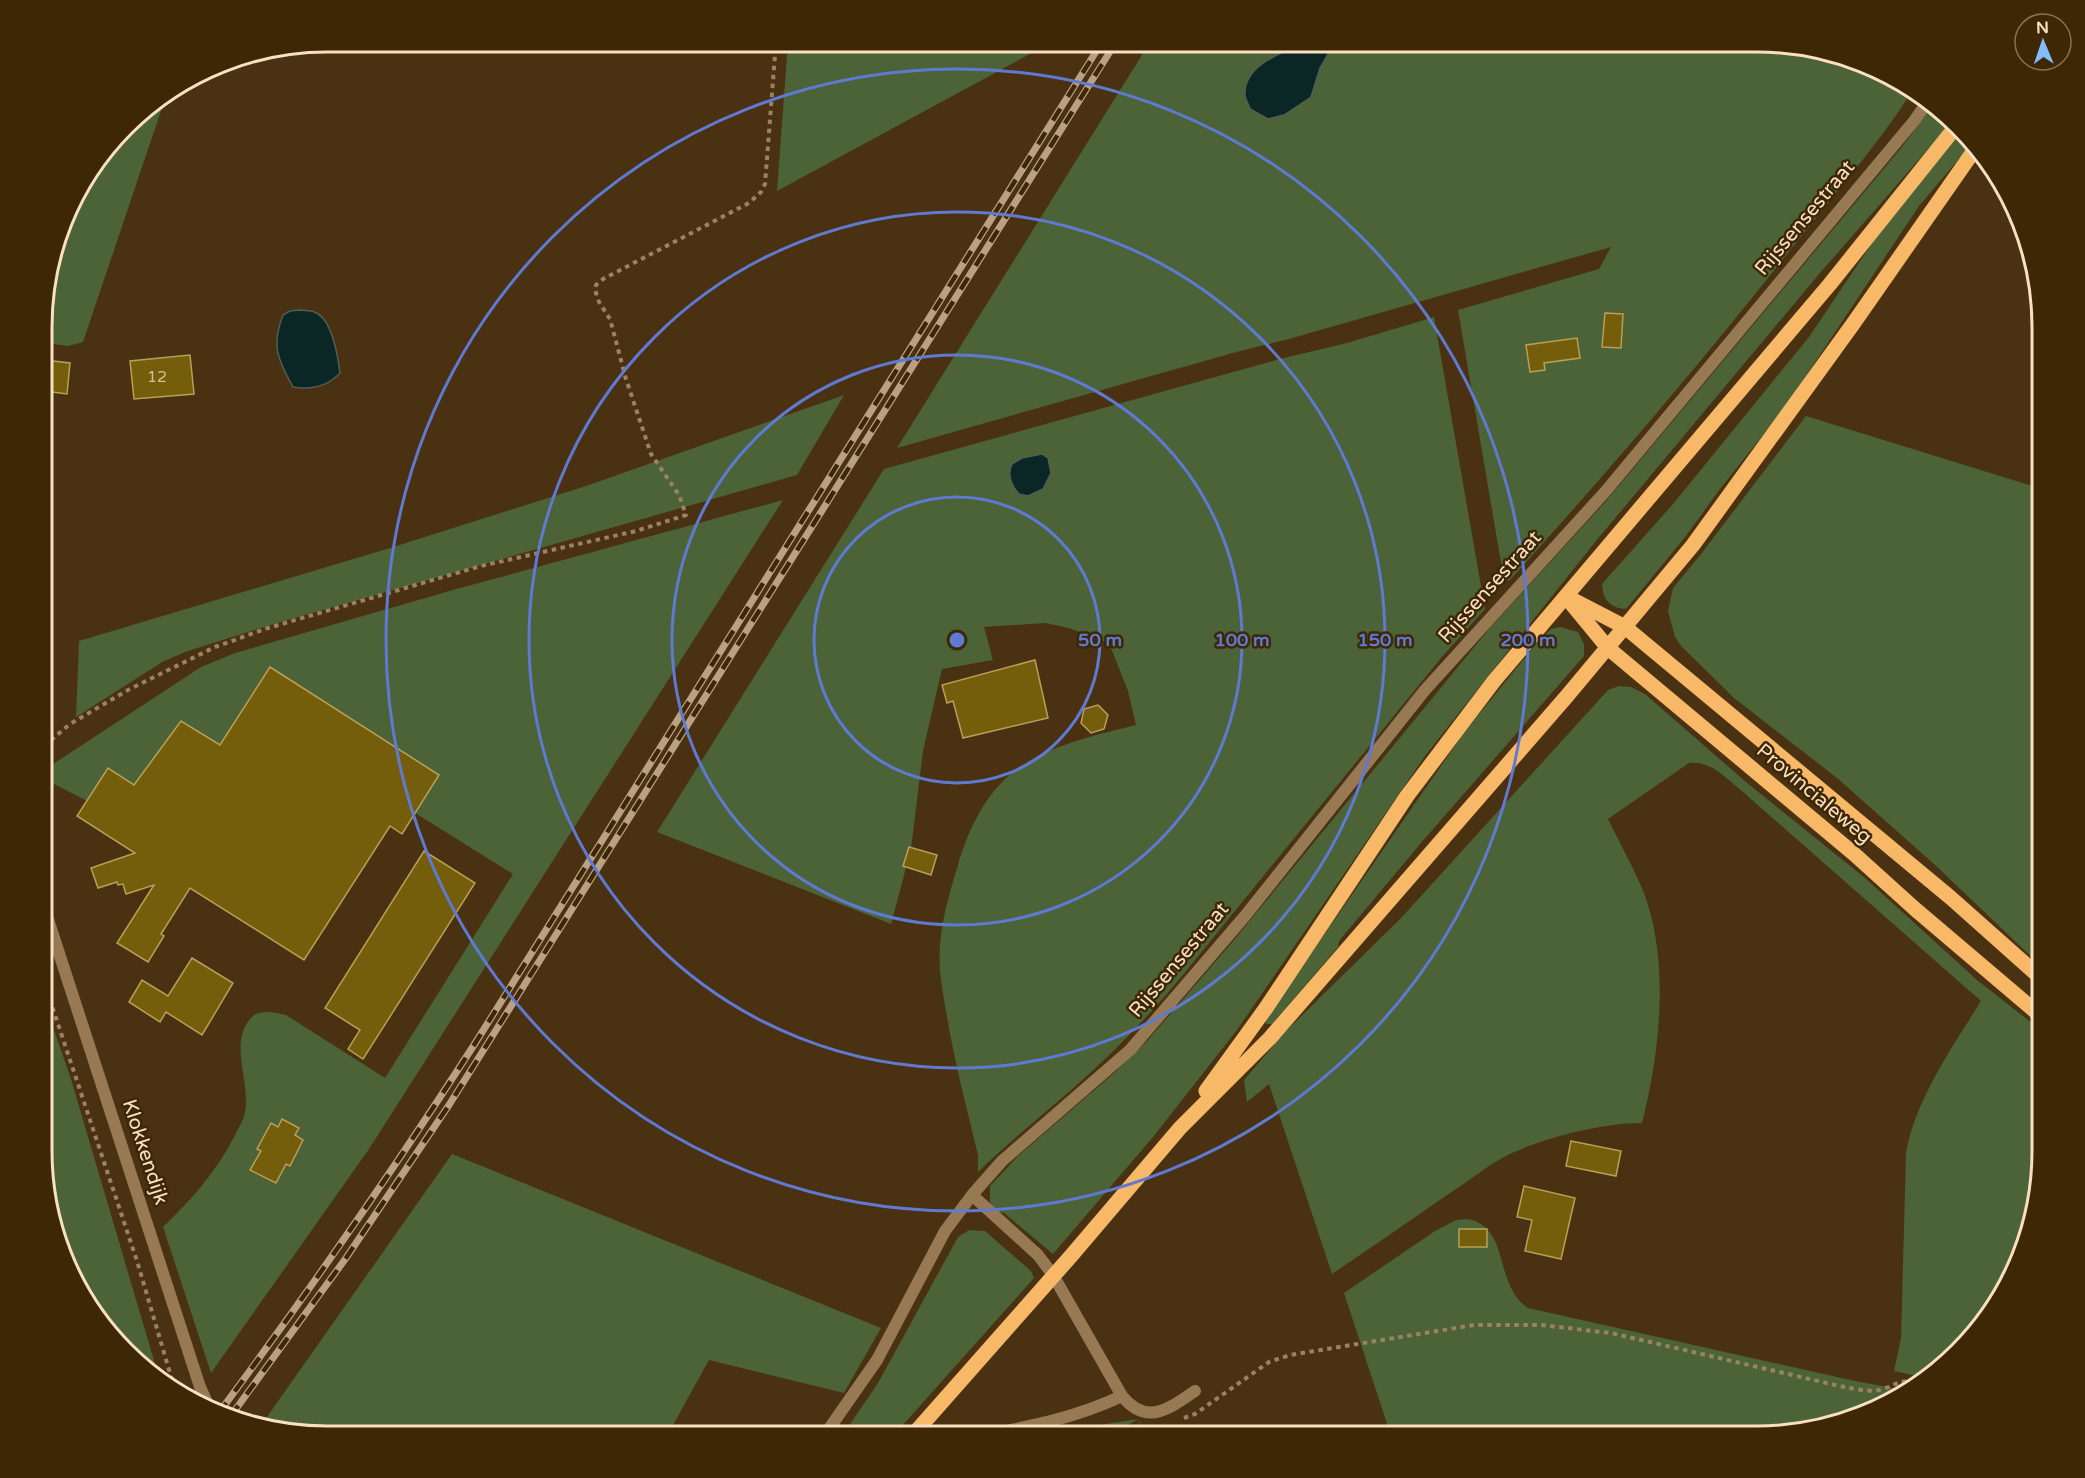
<svg xmlns="http://www.w3.org/2000/svg" width="2085" height="1478" font-family="'Varela Round',sans-serif">
	<style>
		.green { fill: #4b6336 }
		.water { fill: #0a2625; stroke: #525e54; stroke-width: 1.5 }
		.building { fill: #745d0b; stroke: #b8a058; stroke-width: 1.5 }
		.lines { fill: none; stroke-linecap: round; stroke-linejoin: round }
		.path { stroke: #9b8263; stroke-width: 4; stroke-dasharray: 4.5 4.5; stroke-linecap: butt }
		.minor { stroke: #977954; stroke-width: 12 }
		.primary { stroke: #f7b868; stroke-width: 15 }
		.rail-casing { stroke: #baa183; stroke-width: 7 }
		.rail { stroke: #3e2705; stroke-width: 4.5; stroke-dasharray: 14; stroke-linecap: butt }
		.ring { fill: none; stroke: #5f7ad2; stroke-width: 3 }
		.labels { text-anchor: middle; dominant-baseline: central; stroke-width: 5; stroke-linejoin: round; paint-order: stroke }
		.number-label { font-size: 16px; fill: #d8bf95 }
		.street-label { font-size: 20px; fill: #fae0c3; stroke: #3e2705 }
		.rim { fill: none; stroke: #fae0c3; stroke-width: 3 }
		.centre { fill: #5f7ad2; stroke: #3e2705; stroke-width: 3 }
		.ring-label { font-size: 18px; text-anchor: middle; font-weight: bold; fill: #5f7ad2; stroke: #3e2705; stroke-width: 5; stroke-linejoin: round; paint-order: stroke }
	</style>
	<rect width="100%" height="100%" fill="#493111"/>
	<path class="green" d="M788 42H1052L777 191Z
		M1150 42H1307L1265 61 1311 97 1320 68 1335 42 1776 43 1867 64 1913 90C1877 146 1832 197 1791 249 1701 363 1607 473 1509 581L1504 578 1500 557 1458 310 1599 269 1611 247 1289 339 1240 351 897 448Z
		M166 96 83 342 68 346 44 343V290L72 201 139 113Z
		M1934 104 1950 124 1820 273 1596 541 1462 709 1425 756 1237 1030 1153 1137 1053 1254 1004 1213 994 1211 990 1203V1186L1018 1156 1114 1073 1147 1041 1234 940 1489 629 1607 500 1901 148Z
		M1957 132 1969 147 1919 206 1786 406 1720 489 1686 536 1626 609C1610 608 1603 600 1602 584L1673 504 1809 337 1897 206Z
		M1434 317 1485 609 1441 658 1182 976C1158 1005 1133 1032 1106 1058 1065 1098 1019 1132 978 1172V1155C967 1109 955 1064 947 1017 943 994 938 969 940 945 942 918 950 891 958 865 967 833 982 801 1006 778 1036 748 1096 735 1136 725L1128 691 1109 643 1069 628 1045 623 984 627 993 660 942 669 923 751 911 849 891 924 657 832 884 469 1280 359 1347 343Z
		M844 395 797 475 277 623 188 651 164 661 76 717 79 641 390 548 586 486Z
		M1806 416 2042 489V967L1934 864 1837 778 1734 698 1682 647 1675 637 1668 611 1673 588 1701 554Z
		M783 500 369 1149 211 1373 163 1227C191 1200 216 1172 234 1137 237 1130 242 1123 244 1116 253 1085 227 1044 251 1018 259 1008 276 1013 286 1015L385 1078 513 874 380 791 91 803 44 779V770L201 667 235 653 453 590Z
		M1560 627 1578 632 1584 644V656L1421 843 1339 941 1338 947 1272 1024H1266V1019L1463 734 1540 639 1551 629Z
		M1619 686 1631 687 1645 694 1746 782 1865 878 1977 980 2042 1031V1169L2028 1243 1984 1325 1921 1377 1894 1371 1901 1338 1906 1153C1915 1100 1953 1046 1981 1001L1743 792C1727 779 1711 760 1689 763L1608 819C1620 844 1634 868 1644 893 1670 963 1660 1052 1642 1123 1603 1123 1547 1137 1512 1153 1490 1163 1471 1180 1450 1193 1411 1220 1372 1247 1332 1274L1269 1084 1247 1102 1244 1080 1285 1032 1402 917 1608 690Z
		M44 1001 71 1079 160 1381 153 1377 80 1293 44 1188Z
		M452 1154 881 1328 844 1393 709 1360 667 1436 358 1435 356 1431C324 1442 293 1432 262 1424Z
		M1467 1219C1511 1226 1493 1285 1528 1308L1855 1381 1904 1390 1884 1406 1758 1436H1391L1344 1293 1435 1231 1456 1220Z
		M969 1230 985 1231 1031 1271 1034 1278 893 1436H842L878 1383 958 1237Z
		M1138 1419 1150 1436H1147L1138 1419 1110 1436H1028Z"/>
	<path class="water" d="M1307 42H1335L1320 68 1311 97 1284 115 1268 119 1250 109C1249 105 1246 100 1245 96 1243 64 1284 52 1307 42Z
		M300 310C304 311 310 310 314 312 332 318 338 357 340 373 327 387 311 390 293 387 278 359 271 346 283 315L290 311Z
		M1042 454 1048 458 1051 473 1043 489 1028 496 1019 494C1011 485 1007 475 1012 464L1022 458Z"/>
	<path class="building" d="M1605 313 1623 314 1621 348 1602 347Z
		M1577 338 1580 358 1544 363 1545 370 1530 372 1526 345Z
		M190 355 194 394 134 399 130 361Z
		M44 360 70 363 67 394 44 391Z
		M1035 660 1048 718 963 738 953 701 947 703 942 685Z
		M270 667 439 775 402 834 390 826 304 960 190 888 161 934 164 936 148 962 117 943 154 885 126 894 123 884 118 885 117 882 98 888 91 868 135 853 77 816 108 768 134 785 181 721 220 745Z
		M1098 705 1108 715 1104 729 1091 733 1081 723 1084 709Z
		M909 847 937 855 931 875 903 866Z
		M424 851 475 883 363 1059 348 1049 360 1030 325 1008Z
		M192 958 233 983 202 1035 166 1012 160 1022 129 1002 142 980 168 996Z
		M282 1119 299 1128 295 1135 303 1140 290 1166 286 1164 276 1183 250 1170 261 1151 257 1149 271 1123 278 1127Z
		M1571 1141 1621 1151 1616 1176 1566 1166Z
		M1524 1186 1575 1198 1561 1259 1525 1251 1532 1220 1517 1217Z
		M1459 1229H1487V1247H1459Z"/>
	<g class="lines">
		<path class="path" d="M44 746 70 724 128 690 215 647 268 628 481 566 636 531 686 515 679 495 651 454 626 379 610 319 599 302 595 290 596 285 603 279 749 203 761 192 765 184 776 42
			M44 982 137 1261 175 1390
			M1184 1418 1195 1414 1269 1362 1290 1355 1474 1325H1541L1611 1333 1844 1387C1856 1389 1870 1393 1883 1389 1895 1385 1901 1379 1915 1382
			M1153 1426 1157 1436"/>
		<path class="minor" d="M44 907 200 1387 210 1409
			M972 1195 1038 1255 1053 1275 1122 1396C1147 1427 1170 1408 1195 1391
			M824 1436 877 1360 945 1231 972 1195 1002 1161 1130 1050 1245 916 1425 690 1605 492 1914 121 1929 100
			M981 1436C1032 1426 1075 1418 1122 1396"/>
		<path class="primary" d="M1566 597 1608 648 1853 853 1915 909 2042 1017
			M1571 599 1625 627 1951 898 2042 979
			M1206 1091 1266 1008 1407 796 1494 681 1830 284 1954 129
			M912 1436 1071 1256 1180 1128 1270 1038 1567 696 1693 545 1853 324 1973 152"/>
		<g class="rail-casing">
			<path id="rail" d="M218 1414C307 1294 393 1171 474 1045L1102 42
				M230 1417 346 1258 449 1105 1116 42"/>
		</g>
		<use href="#rail" class="rail"/>
	</g>
	<g class="ring">
		<circle cx="957" cy="640" r="143"/>
		<circle cx="957" cy="640" r="285"/>
		<circle cx="957" cy="640" r="428"/>
		<circle cx="957" cy="640" r="571"/>
	</g>
	<g class="labels">
		<g class="number-label">
			<text x="157" y="377">12</text>
		</g>
		<g class="street-label">
			<text transform="translate(1805 218) rotate(-50)">Rijssensestraat</text>
			<text transform="translate(1490 587) rotate(-48)">Rijssensestraat</text>
			<text transform="translate(1814 794) rotate(40)">Provincialeweg</text>
			<text transform="translate(1179 960) rotate(-50)">Rijssensestraat</text>
			<text transform="translate(145 1152) rotate(72)">Klokkendijk</text>
		</g>
	</g>
	<path d="M0 0H2085V1478H0ZM327 52H1757A275 275 0 0 1 2032 327V1151A275 275 0 0 1 1757 1426H327A275 275 0 0 1 52 1151V327A275 275 0 0 1 327 52Z" fill="#3e2705" fill-rule="evenodd"/>
	<path class="rim" d="M327 52H1757A275 275 0 0 1 2032 327V1151A275 275 0 0 1 1757 1426H327A275 275 0 0 1 52 1151V327A275 275 0 0 1 327 52Z"/>
	<circle cx="957" cy="640" r="9" class="centre"/>
	<g class="ring-label">
		<text x="1100" y="646">50 m</text>
		<text x="1242" y="646">100 m</text>
		<text x="1385" y="646">150 m</text>
		<text x="1528" y="646">200 m</text>
	</g>
	<g transform="translate(2043 42) rotate(358)"><circle r="28" fill="#3e2705" stroke="#897151" stroke-width="1.5"/>
	<path d="M0-4.5L10 22L0 15L-10 22Z" fill="#83bcfb"/>
	<text y="-9" font-size="16" font-weight="bold" text-anchor="middle" fill="#fae0c3">N</text>
	</g>
</svg>
